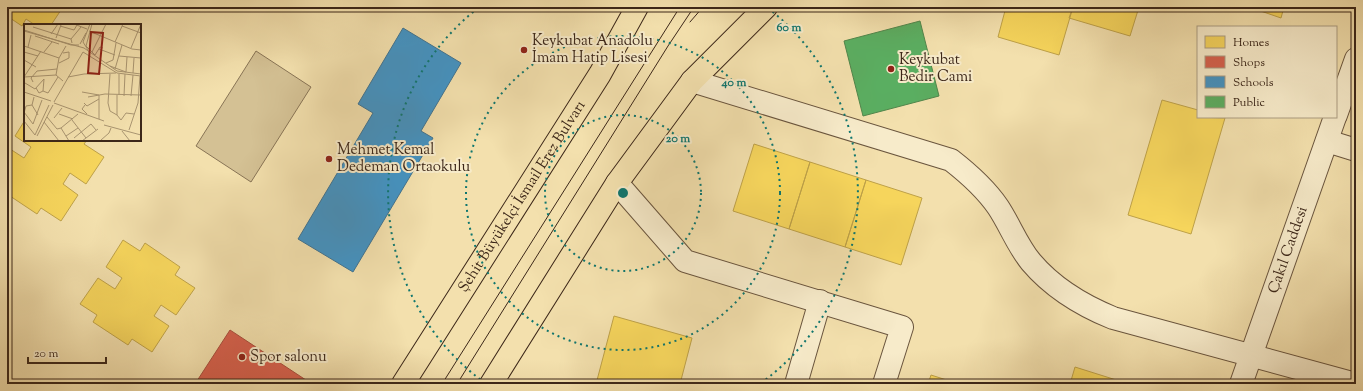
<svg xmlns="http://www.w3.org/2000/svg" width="1363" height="391" font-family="'Sorts Mill Goudy',serif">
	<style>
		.green { fill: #d4c194; stroke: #887456 }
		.homes { fill: #f6d55c; stroke: #bea148 }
		.shops { fill: #d6604d; stroke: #a84f3d }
		.schools { fill: #4393c3; stroke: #417390 }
		.public { fill: #5aae61; stroke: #51864b }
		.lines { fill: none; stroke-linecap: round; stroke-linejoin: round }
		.minor-casing { stroke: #6a553e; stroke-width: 24 }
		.primary-casing { stroke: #3c2719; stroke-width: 24 }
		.minor { stroke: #f7ebca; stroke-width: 22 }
		.primary { stroke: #f3e0ad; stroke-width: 22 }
		.tram { stroke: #3c2719; stroke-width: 1 }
		.ring { fill: none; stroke: #0f766e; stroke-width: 2; stroke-dasharray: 2 4 }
		.poi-dot { fill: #8f2418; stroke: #f7ebca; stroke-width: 1.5 }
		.labels { text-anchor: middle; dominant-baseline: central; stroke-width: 4; stroke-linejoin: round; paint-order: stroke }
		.poi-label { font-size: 15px; fill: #3c2719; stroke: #f7ebca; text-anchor: start }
		.street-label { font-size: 15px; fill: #3c2719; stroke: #f7ebca }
		.inset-road { fill: none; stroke: #aa9672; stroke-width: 1 }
		.view { fill: #8f2418; fill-opacity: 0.15; stroke: #8f2418; stroke-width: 2 }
		.inset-edge { fill: none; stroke: #3c2719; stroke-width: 2 }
		.centre { fill: #0f766e; stroke: #f7ebca; stroke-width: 2 }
		.ring-label { font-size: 12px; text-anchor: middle; font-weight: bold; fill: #0f766e; stroke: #f7ebca; stroke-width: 4; stroke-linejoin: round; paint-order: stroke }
	</style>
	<rect width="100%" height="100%" fill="#f3e0ad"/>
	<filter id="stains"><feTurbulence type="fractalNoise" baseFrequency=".005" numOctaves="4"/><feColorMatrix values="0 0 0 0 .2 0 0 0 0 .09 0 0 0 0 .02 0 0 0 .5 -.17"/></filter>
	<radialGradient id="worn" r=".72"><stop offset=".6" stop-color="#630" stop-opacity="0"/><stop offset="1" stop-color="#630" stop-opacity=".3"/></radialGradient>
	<path class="green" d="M256 51 311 87 251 182 196 146Z"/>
	<path class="homes" d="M7 7H63L51 25H35L26 19 22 26 7 16Z
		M1006 7H1073L1059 55 998 37Z
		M1073 7H1139L1130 36 1069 18Z
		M1249 7H1284L1281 18Z
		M1162 100 1198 110V117L1225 118 1191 234 1128 215Z
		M25 120V140H87L84 144 104 157 86 184 70 173 63 184 78 195 61 221 41 208 37 214 7 194V147L24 158 31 147 15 136Z
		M754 144 810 162 789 229 733 211Z
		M810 162 866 180 845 247 789 229Z
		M866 180 922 198 901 265 845 247Z
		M123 240 140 251 145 243 180 267 175 275 195 288 176 315 161 305 154 316 169 326 152 352 132 339 128 345 93 322 97 315 80 304 98 278 115 289 122 278 106 267Z
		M614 316 692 338 680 384H596Z
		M1075 367 1129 384H1070Z
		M931 375 959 384H928Z"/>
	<path class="shops" d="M230 330 312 384H195Z"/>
	<path class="schools" d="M403 28 461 63 421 131 433 138 353 272 298 239 373 113 358 104Z"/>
	<path class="public" d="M920 21 939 96 863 116 844 41Z"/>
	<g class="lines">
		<g class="minor-casing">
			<g id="minor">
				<path d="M692 81 951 160C969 174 985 188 998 207 1010 225 1017 245 1031 262 1053 288 1081 305 1113 318L1356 384"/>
				<path d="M1336 115 1356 59"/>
				<path d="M1327 141 1356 150"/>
				<path d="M617 183 685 261 902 327 884 384"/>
				<path d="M796 384 820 301"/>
				<path id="s1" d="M1241 384 1335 117"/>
			</g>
		</g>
		<g class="primary-casing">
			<g id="primary">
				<path id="s2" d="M403 384 600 74 637 7"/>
				<path d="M491 384 617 183 692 81 766 7"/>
			</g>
		</g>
		<use href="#minor" class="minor"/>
		<use href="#primary" class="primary"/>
		<path class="tram" d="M690 22 703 7
			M442 384 680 7
			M457 384 668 46 694 7"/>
	</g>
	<g class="ring">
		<circle cx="623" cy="193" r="78"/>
		<circle cx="623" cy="193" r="157"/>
		<path d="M485 383A235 235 0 0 1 478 8M768 8A235 235 0 0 1 761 383"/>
	</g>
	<g class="poi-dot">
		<circle cx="524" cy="50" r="4"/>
		<circle cx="891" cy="69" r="4"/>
		<circle cx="329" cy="159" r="4"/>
		<circle cx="242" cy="357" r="4"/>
	</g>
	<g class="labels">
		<g class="poi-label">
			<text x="532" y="41">Keykubat Anadolu<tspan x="532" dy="17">İmam Hatip Lisesi</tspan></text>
			<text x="899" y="60">Keykubat<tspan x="899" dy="17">Bedir Cami</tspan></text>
			<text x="337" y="150">Mehmet Kemal<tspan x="337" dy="17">Dedeman Ortaokulu</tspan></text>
			<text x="250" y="357">Spor salonu</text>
		</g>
		<g class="street-label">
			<text stroke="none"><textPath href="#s2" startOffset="222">Şehit Büyükelçi İsmail Erez Bulvarı</textPath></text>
			<text stroke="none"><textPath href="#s1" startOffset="142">Çakıl Caddesi</textPath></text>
		</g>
	</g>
	<g transform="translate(24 24)">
		<rect width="117" height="117" fill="#f3e0ad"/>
		<path class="inset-road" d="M50 0 63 5M36 2 50 6 53 1M98 2 117 9M9 3 47 15M0 6 47 21H55M0 7 60 24 93 47 117 50M65 7 108 25 117 26M27 10 34 0M11 12 35 20M32 14 37 1M91 18 99 0M48 19 47 15 57 3M56 20 62 9M0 22 35 34M62 22 71 31M62 22 68 0M4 23 7 11M107 24 117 0M75 25 91 31M64 26 59 18 66 0M0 28 14 32M20 28 28 18M59 28 93 49 117 52M68 28 82 0M71 31 76 23 79 24M95 32 117 34M0 36 12 43M35 39 45 34V28L39 29M82 39 89 36 92 19M86 42 102 48M91 45 98 21M102 48 103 33M109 49 110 34M86 50 84 79 86 87 93 91M32 51 35 34 42 22M0 53 32 51 39 57M0 53 17 27M44 53 60 50 92 49M9 58 7 54 13 47 33 45M1 59 11 65 20 55M12 64 15 69 19 67 20 55M19 67 24 69 34 53M0 68 27 77M58 68 75 71V95M93 71V91L97 96 102 89 110 90M95 71V50M100 72 101 50M107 72 109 51M10 73 8 81 14 91M64 73 81 70 117 71M30 78 59 28M30 79 80 97M60 79 63 82 75 75M61 81 58 85 63 90M0 88 9 100 18 76M0 89 2 82 8 81M35 90 49 95M23 93 33 105 37 104 45 117M30 94 38 84M48 96 62 114M0 97 11 111M20 98 35 117M80 101 117 111M37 104 54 90M105 106 114 79 116 52M98 107 106 117M11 111 25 81M13 112 29 81M42 112 54 104M50 114 67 100 72 106M77 116 85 109 87 104M58 117 74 105"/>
		<path class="view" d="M67 8 79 9 75 50 64 49Z"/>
		<rect width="117" height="117" class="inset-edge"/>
	</g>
	<circle cx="623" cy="193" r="6" class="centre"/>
	<g class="ring-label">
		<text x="789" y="31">60 m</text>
		<text x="734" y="86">40 m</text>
		<text x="678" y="142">20 m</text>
	</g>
	<rect width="1363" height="391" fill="none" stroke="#f3e0ad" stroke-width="24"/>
	<rect x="8" y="8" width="1347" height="375" fill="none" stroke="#3c2719" stroke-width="2"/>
	<rect x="12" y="12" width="1339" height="367" fill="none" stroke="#3c2719"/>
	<rect x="1197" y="26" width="140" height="92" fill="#f7ebca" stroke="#ac9d83"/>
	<rect x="1205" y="36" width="20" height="12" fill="#f6d55c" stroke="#ac9d83"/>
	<text x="1233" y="46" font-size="12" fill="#3c2719">Homes</text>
	<rect x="1205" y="56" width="20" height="12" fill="#d6604d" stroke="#ac9d83"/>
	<text x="1233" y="66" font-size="12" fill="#3c2719">Shops</text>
	<rect x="1205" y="76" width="20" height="12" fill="#4393c3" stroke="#ac9d83"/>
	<text x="1233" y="86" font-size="12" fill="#3c2719">Schools</text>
	<rect x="1205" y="96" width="20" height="12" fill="#5aae61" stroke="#ac9d83"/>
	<text x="1233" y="106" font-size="12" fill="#3c2719">Public</text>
	<path d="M28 357v6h78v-6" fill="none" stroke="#3c2719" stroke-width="2"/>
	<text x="34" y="357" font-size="12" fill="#3c2719" stroke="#f7ebca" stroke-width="3" paint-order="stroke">20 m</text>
	<rect width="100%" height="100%" filter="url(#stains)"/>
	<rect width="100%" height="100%" fill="url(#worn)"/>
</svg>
